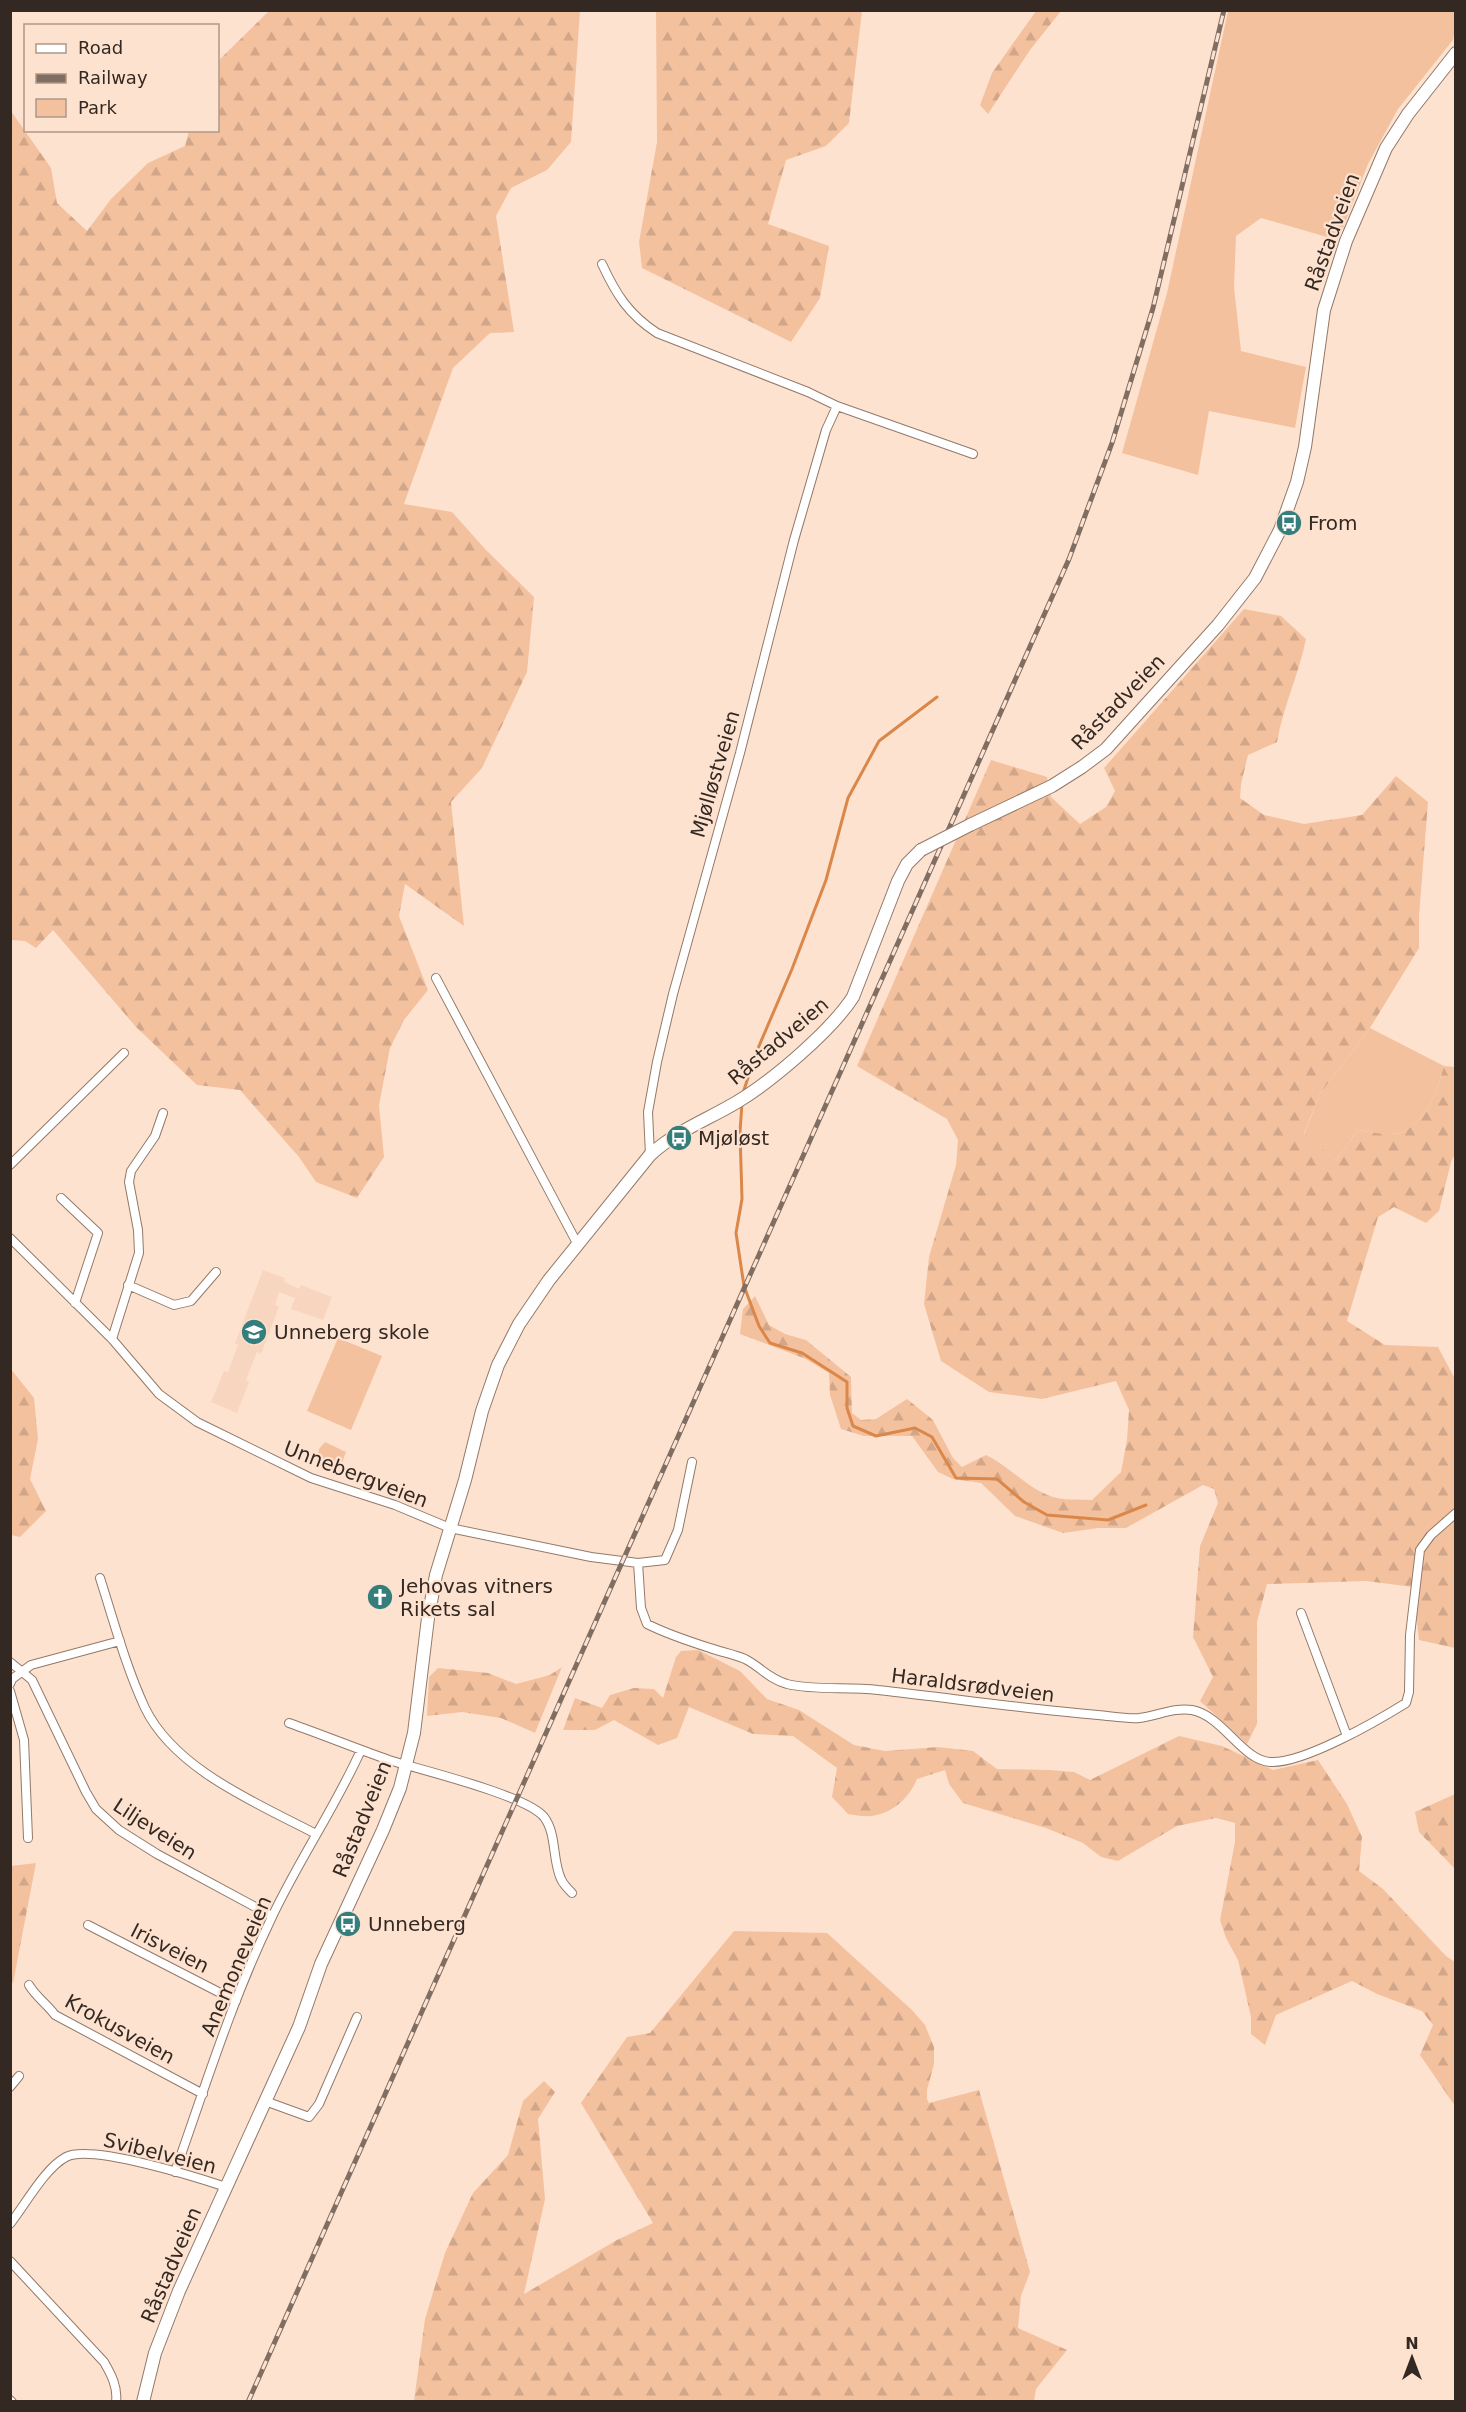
<svg xmlns="http://www.w3.org/2000/svg" width="1466" height="2412" font-family="'DejaVu Sans',sans-serif">
	<style>
		.built { fill: #f8d5bf }
		.green { fill: #f4c19e }
		.forest { fill: url(#forest-firs) }
		.lines { fill: none; stroke-linecap: round; stroke-linejoin: round }
		.stream { stroke: #db8749; stroke-width: 3 }
		.minor-casing { stroke: #927969; stroke-width: 10 }
		.secondary-casing { stroke: #927969; stroke-width: 14 }
		.minor { stroke: #fff; stroke-width: 8 }
		.secondary { stroke: #fff; stroke-width: 12 }
		.rail-casing { stroke: #806e63; stroke-width: 5 }
		.rail { stroke: #fee2d0; stroke-width: 3; stroke-dasharray: 9; stroke-linecap: butt }
		.secondary-bridge-casing { stroke: #927969; stroke-width: 14; stroke-linecap: butt }
		.secondary-bridge { stroke: #fff; stroke-width: 12 }
		.labels { text-anchor: middle; dominant-baseline: central; stroke-width: 4.5; stroke-linejoin: round; paint-order: stroke }
		.street-label { font-size: 20px; fill: #342922; stroke: #fee2d0 }
		.poi-label { font-size: 20px; fill: #342922; stroke: #fee2d0; text-anchor: start }
	</style>
	<defs>
		<pattern id="forest-firs" width="22" height="20" patternUnits="userSpaceOnUse" patternTransform="scale(1.5)"><rect width="22" height="20" fill="#f4c19e"/><path d="M5 1l3.5 6h-7zM16 11l3.5 6h-7z" fill="#d2a688"/></pattern>
	</defs>
	<rect width="100%" height="100%" fill="#fee2d0"/>
	<path class="built" d="M263 1270 285 1278 284 1282 299 1289 301 1285 332 1297 323 1320 291 1309 295 1298 279 1292 275 1305 279 1307 261 1354 257 1352 246 1380 249 1382 237 1413 211 1402 224 1371 228 1372 238 1345 235 1343Z"/>
	<path class="green" d="M1228 11H1455V30L1453 40 1398 109 1368 164 1343 228 1327 237 1261 218 1236 236 1234 287 1241 351 1306 367 1295 428 1209 411 1198 475 1122 453 1167 293Z
		M1370 1028 1444 1066C1437 1090 1429 1117 1406 1130 1393 1138 1372 1132 1358 1130L1336 1161 1304 1134 1320 1094Z
		M338 1338 382 1356 351 1430 307 1411Z
		M325 1442 346 1452 340 1468 317 1458 319 1449Z"/>
	<path class="forest" d="M269 11H580L571 142 547 170 511 188 496 216 514 332 490 333 453 368 404 504 452 512 486 550 534 597 527 672 482 768 451 802 464 926 405 884 399 916 428 990 404 1020 390 1048 379 1105 384 1157 357 1198 316 1182 299 1157 240 1090 197 1085 136 1027 53 930 36 948 25 941 11 940V111L51 168 57 203 87 231 111 199 148 163 185 146 189 131 218 130V61Z
		M656 11H862L849 123 826 146 786 160 768 224 829 246 820 298 791 342 642 268 639 242 657 142Z
		M1036 11H1061L1030 50 988 114 980 105 992 73Z
		M1244 609 1281 616 1306 639C1299 674 1283 707 1277 742L1248 755 1241 784 1240 798 1264 815 1304 824 1362 815 1396 776 1428 802 1419 916V948L1370 1028 1320 1094 1304 1133 1336 1161 1358 1130C1372 1132 1393 1138 1406 1130 1429 1117 1437 1090 1444 1066L1455 1067V1154L1451 1162 1439 1211 1426 1223 1394 1207 1378 1217 1347 1321 1385 1345 1438 1347 1455 1379V1648L1419 1640 1413 1587 1366 1581 1267 1584 1257 1622V1724L1247 1744 1200 1701 1213 1677 1193 1637 1200 1546 1218 1503 1214 1489 1203 1485 1126 1528H1098L1063 1533 1015 1516 981 1483 953 1479 938 1472 912 1436H864L841 1429 830 1395 829 1373 806 1359 740 1334 743 1309 755 1296 769 1325 785 1334 806 1340 851 1377 852 1413 861 1420 876 1419 907 1399 933 1420 953 1458 962 1467 986 1455C1009 1466 1026 1487 1050 1496 1062 1501 1080 1499 1092 1500L1121 1472 1127 1440 1129 1410 1116 1381 1042 1399 989 1392 941 1361 924 1304 929 1257 956 1165 958 1140 947 1119 857 1066 991 760 1047 777 1051 797 1080 824 1106 807 1115 791 1104 768Z
		M10 1368 34 1398 38 1439 30 1479 46 1511 20 1537 11 1535Z
		M698 1650 740 1671 767 1699 799 1710 854 1745 885 1751 938 1747 973 1751 997 1769 1050 1770 1074 1772 1090 1780 1179 1736 1222 1746 1273 1770 1318 1760 1347 1804 1362 1837 1359 1871 1383 1889 1446 1956 1455 1962V2106L1420 2055 1433 2025 1422 2011 1377 1994 1352 1981 1276 2015 1265 2045 1251 2034V2017L1238 1960 1226 1938 1220 1920 1235 1842V1823L1216 1818 1177 1826 1118 1861 1101 1857 1083 1843 1046 1828 963 1803 949 1784 945 1770 917 1779C909 1798 893 1813 872 1816 864 1817 855 1815 848 1814L832 1797 837 1768 793 1736 753 1734 689 1707 677 1738 658 1745 614 1720 595 1730H563L575 1698 602 1708 610 1695 634 1688 654 1689 663 1698 676 1657 681 1651Z
		M562 1667 535 1733 501 1718 462 1712 427 1716 429 1677 438 1668 488 1673 516 1684 550 1675Z
		M1455 1794V1869L1419 1832 1415 1812Z
		M36 1863 13 1983 10 1981 11 1866Z
		M734 1931 827 1933 912 2010 925 2025 934 2047V2064L927 2090V2099L929 2103 979 2090 1030 2272 1021 2296 1018 2328 1067 2350 1036 2389 1034 2401H414L425 2319 445 2253 473 2193 508 2155 523 2101 544 2081 555 2092 538 2119 545 2199 524 2294 617 2240 653 2223 581 2103 627 2037 650 2033Z"/>
	<g class="lines">
		<path class="stream" d="M743 1093 756 1053 792 969 826 880 848 798 879 741 937 697
			M742 1103 740 1132 742 1199 736 1233 744 1286 759 1326 770 1343 802 1353 847 1382V1408L853 1426 876 1436 915 1428 932 1437 956 1478 997 1479 1024 1502 1047 1515 1108 1520 1146 1505"/>
		<g class="minor-casing">
			<path id="minor" d="M602 264C616 294 628 314 657 333L808 392 837 406 973 454
				M436 978 578 1245
				M650 1155 648 1112 657 1062 673 994 740 753 794 540 826 430 837 406
				M10 1165 124 1053
				M61 1198 98 1233 75 1303
				M10 1238 112 1339 159 1394 197 1422 311 1478 395 1505 450 1528 591 1557 638 1563 641 1608 647 1624C667 1634 688 1641 710 1648 721 1652 734 1654 745 1659 761 1667 767 1678 787 1684 817 1691 848 1686 878 1690 951 1698 1024 1709 1098 1715 1111 1716 1126 1719 1139 1718 1157 1716 1174 1707 1192 1710 1223 1716 1242 1760 1270 1762 1303 1764 1377 1721 1406 1703L1409 1692 1410 1635 1420 1550 1431 1535 1456 1513
				M128 1285 174 1305 191 1301 216 1272
				M112 1339 139 1253 138 1230 129 1182 131 1171 155 1136 163 1113
				M638 1563 665 1560 678 1530 692 1462
				M100 1578C114 1622 126 1667 145 1708 175 1770 259 1804 316 1834
				M1301 1613 1347 1736
				M10 1662 32 1680 86 1792 96 1809 119 1830 157 1854 272 1916
				M10 1684 12 1679 31 1665 120 1641
				M10 1691 24 1740 28 1838
				M289 1723C323 1735 355 1748 389 1760 421 1770 526 1795 544 1817 557 1834 552 1860 561 1879 563 1884 568 1889 572 1893
				M88 1925 236 2001
				M29 1985C36 1997 47 2004 55 2015L203 2094
				M10 2087 19 2076
				M265 2101 309 2117 319 2104 357 2017
				M175 2172C205 2087 232 2000 271 1919 298 1861 335 1808 361 1750
				M10 2224C25 2205 45 2168 66 2157 91 2144 196 2177 226 2187
				M10 2261 104 2362C111 2374 118 2387 116 2402
				M10 2400 12 2402"/>
		</g>
		<g class="secondary-casing">
			<path id="secondary" d="M970 825 1052 786 1082 767 1106 749 1218 625 1255 578 1280 530 1297 482 1305 447 1324 310 1346 241 1386 148 1408 114 1456 53
				M143 2402 155 2353 179 2291 299 2027 321 1964 383 1830 400 1788 414 1733 428 1618 436 1575 465 1480 482 1411 498 1365 519 1324 549 1280 650 1155C676 1131 707 1120 737 1102 772 1081 831 1031 853 997L898 881 907 864 921 850"/>
		</g>
		<use href="#minor" class="minor"/>
		<use href="#secondary" class="secondary"/>
		<g class="rail-casing">
			<path id="rail" d="M248 2402 1069 559 1112 443 1153 308 1224 10"/>
		</g>
		<use href="#rail" class="rail"/>
		<g class="secondary-bridge-casing">
			<path id="secondary-bridge" d="M921 850 970 825"/>
		</g>
		<use href="#secondary-bridge" class="secondary-bridge"/>
	</g>
	<defs>
		<g id="bus-disc" transform="scale(1.35)"><circle r="9.5" fill="#357e7c" stroke="#fee2d0"/><path d="M-5-6H5V4H4V6H2V4H-2V6H-4V4H-5ZM-3.5-4V0h7V-4ZM-3.5 1.2v1.5H-2V1.2ZM2 1.2v1.5H3.5V1.2Z" fill="#fff"/></g>
		<g id="school-disc" transform="scale(1.35)"><circle r="9.5" fill="#357e7c" stroke="#fee2d0"/><path d="M0-5L7-2L0 1L-7-2ZM-4 1L0 2.5L4 1V4Q0 6-4 4Z" fill="#fff"/></g>
		<g id="church-disc" transform="scale(1.35)"><circle r="9.5" fill="#357e7c" stroke="#fee2d0"/><path d="M-1.2-6h2.4v3.5h3.3v2.4h-3.3V6h-2.4V-.1h-3.3v-2.4h3.3Z" fill="#fff"/></g>
	</defs>
	<g fill-rule="evenodd">
		<use href="#bus-disc" x="1289" y="523"/>
		<use href="#bus-disc" x="679" y="1138"/>
		<use href="#school-disc" x="254" y="1332"/>
		<use href="#church-disc" x="380" y="1597"/>
		<use href="#bus-disc" x="348" y="1924"/>
	</g>
	<g class="labels">
		<g class="street-label">
			<text transform="translate(1332 232) rotate(-70)">Råstadveien</text>
			<text transform="translate(1118 702) rotate(-46)">Råstadveien</text>
			<text transform="translate(715 774) rotate(-74)">Mjølløstveien</text>
			<text transform="translate(778 1041) rotate(-40)">Råstadveien</text>
			<text transform="translate(356 1474) rotate(21)">Unnebergveien</text>
			<text transform="translate(973 1685) rotate(7)">Haraldsrødveien</text>
			<text transform="translate(362 1819) rotate(-68)">Råstadveien</text>
			<text transform="translate(155 1829) rotate(33)">Liljeveien</text>
			<text transform="translate(170 1948) rotate(27)">Irisveien</text>
			<text transform="translate(236 1966) rotate(-67)">Anemoneveien</text>
			<text transform="translate(120 2029) rotate(29)">Krokusveien</text>
			<text transform="translate(160 2153) rotate(14)">Svibelveien</text>
			<text transform="translate(171 2265) rotate(-67)">Råstadveien</text>
		</g>
		<g class="poi-label">
			<text x="1308" y="523">From</text>
			<text x="698" y="1138">Mjøløst</text>
			<text x="274" y="1332">Unneberg skole</text>
			<text x="400" y="1586">Jehovas vitners<tspan x="400" dy="23">Rikets sal</tspan></text>
			<text x="368" y="1924">Unneberg</text>
		</g>
	</g>
	<rect width="1466" height="2412" fill="none" stroke="#342922" stroke-width="24"/>
	<rect x="24" y="24" width="195" height="108" fill="#fee2d0" stroke="#ad988a" stroke-width="1.5"/>
	<rect x="36" y="44" width="30" height="9" fill="#ffffff" stroke="#ad988a" stroke-width="1.5"/>
	<text x="78" y="54" font-size="18" fill="#342922">Road</text>
	<rect x="36" y="74" width="30" height="9" fill="#806e63" stroke="#ad988a" stroke-width="1.5"/>
	<text x="78" y="84" font-size="18" fill="#342922">Railway</text>
	<rect x="36" y="99" width="30" height="18" fill="#f4c19e" stroke="#ad988a" stroke-width="1.5"/>
	<text x="78" y="114" font-size="18" fill="#342922">Park</text>
	<g transform="translate(1412 2358)" stroke="#fee2d0" stroke-width="4.5" paint-order="stroke">
	<path d="M0-4.5L10 22L0 15L-10 22Z" fill="#342922"/>
	<text y="-9" font-size="16" font-weight="bold" text-anchor="middle" fill="#342922">N</text>
	</g>
</svg>
